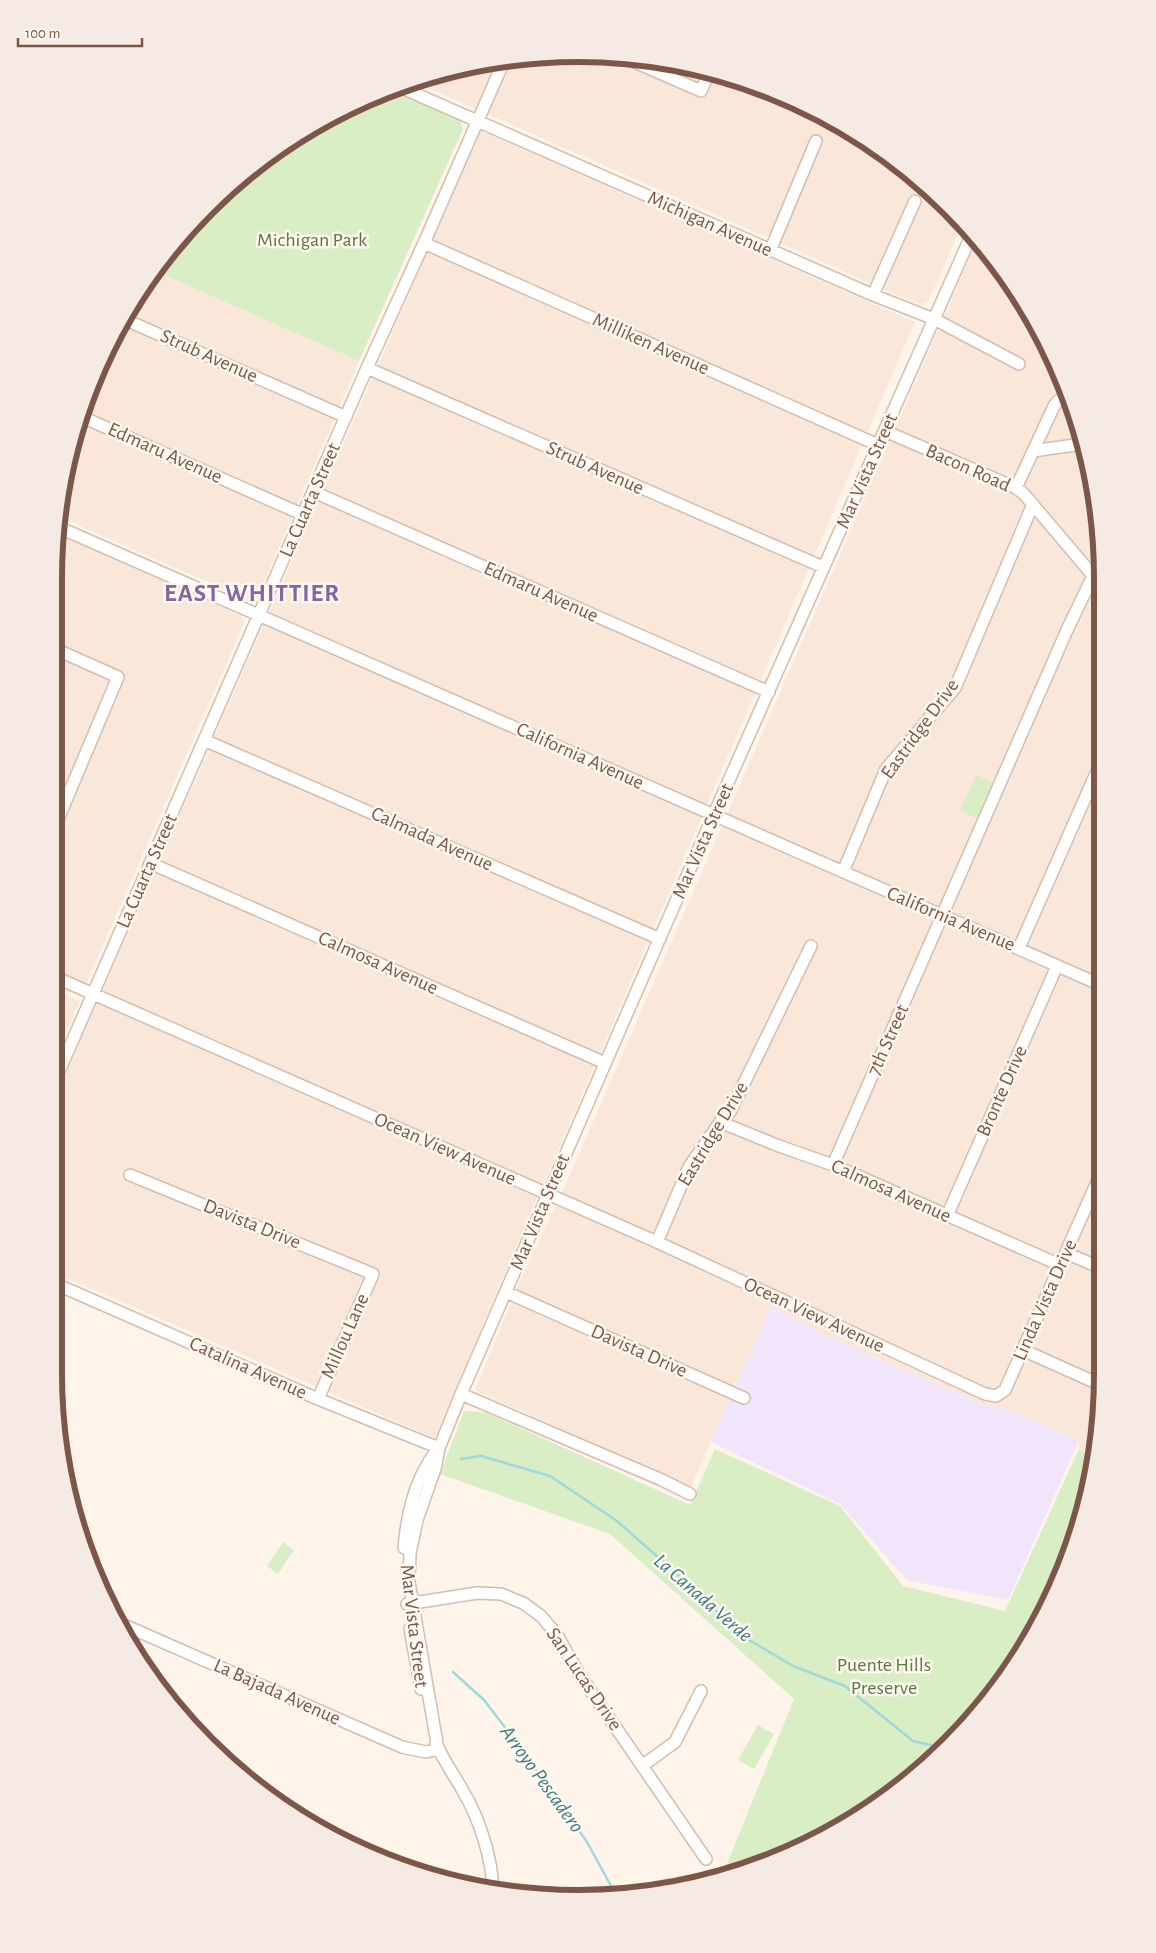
<svg xmlns="http://www.w3.org/2000/svg" width="1156" height="1953" font-family="'Alegreya Sans',sans-serif">
	<style>
		.residential { fill: #f9e8d9 }
		.education { fill: #f1e5fb }
		.green { fill: #d9eec5 }
		.lines { fill: none; stroke-linecap: round; stroke-linejoin: round }
		.stream { stroke: #a0d8dd; stroke-width: 2.5 }
		.minor-casing { stroke: #d4bdaf; stroke-width: 14 }
		.minor { stroke: #fff; stroke-width: 11 }
		.labels { text-anchor: middle; dominant-baseline: central; stroke-width: 5; stroke-linejoin: round; paint-order: stroke }
		.street-label { font-size: 20px; fill: #7c5749; stroke: #fff8f1 }
		.park-label { font-size: 20px; fill: #557c3d; stroke: #fff8f1 }
		.water-label { font-size: 21px; font-style: italic; fill: #3a7c82; stroke: #fff8f1 }
		.district-label { font-size: 25px; font-weight: bold; letter-spacing: 1px; fill: #87659f; stroke: #fff8f1 }
		.rim { fill: none; stroke: #7c5749; stroke-width: 6 }
	</style>
	<rect width="100%" height="100%" fill="#fef4e9"/>
	<path class="residential" d="M578 54 680 64 778 94 869 142 949 207 962 225 929 300 920 305 415 82 475 64Z
		M481 131 915 322 434 1438 58 1274 57 1094Z
		M976 243 1032 316 1075 410 1101 543V1410L1092 1456 1078 1451 1079 1440 1008 1410 982 1404 824 1335 771 1306 691 1487 475 1390 520 1281 565 1186Z
		M155 271 359 361 255 603 60 517 82 409 142 287Z
		M57 534 241 615 244 623 86 984 57 970 55 543Z
		M57 991 80 1001 57 1053Z"/>
	<path class="education" d="M771 1306 824 1335 982 1404 1008 1410 1079 1440 1008 1600 907 1580 840 1504 711 1442Z"/>
	<path class="green" d="M391 89 460 120 463 129 359 361 155 271 207 208 286 142 377 94Z
		M976 775 995 783 979 819 960 811Z
		M464 1411 485 1412 690 1505 715 1449 840 1506 903 1586 1005 1611 1078 1451 1092 1456 1074 1544 1014 1666 972 1721 897 1791 840 1829 747 1871 722 1876 794 1699 610 1534 440 1474Z
		M283 1542 294 1550 278 1574 267 1566Z
		M758 1725 774 1734 754 1769 738 1760Z"/>
	<g class="lines">
		<path class="stream" d="M461 1459 481 1456 550 1476 617 1521 686 1582 744 1637 793 1666 845 1686 913 1741 943 1748
			M453 1672 484 1700 511 1735 587 1842 617 1897"/>
		<g class="minor-casing">
			<path id="minor" d="M628 59 701 91 709 73
				M400 87 873 295 934 319 1019 364
				M424 243 878 445
				M770 251 816 141
				M873 295 915 201
				M126 320 346 417
				M367 368 823 567
				M80 416 304 515
				M885 431 1016 488 1024 494 1101 585
				M1033 451 1081 444
				M1016 488 1054 406 1058 401 1069 397
				M314 492 769 692
				M58 527 1101 985
				M55 649 118 677 56 824
				M204 740 660 939
				M150 863 605 1063
				M843 872 886 769 955 688 1033 504
				M1019 948 1101 762
				M57 978 657 1242 985 1394 996 1396 1005 1390 1101 1173
				M57 1076 367 368 424 243 504 61
				M720 1122 779 1146 833 1165 1060 1265
				M833 1165 1067 630 1093 576
				M130 1175 373 1274 318 1399
				M947 1216 1057 966
				M657 1242 689 1167 720 1122 730 1112 811 946
				M1066 1253 1101 1268
				M58 1285 318 1399 439 1448
				M506 1292 744 1398
				M1023 1350 1101 1385
				M461 1394 662 1480 690 1494
				M404 1548C407 1512 415 1480 436 1451
				M407 1604 477 1593 501 1594 523 1603 541 1616 557 1635 579 1674 706 1859
				M117 1622 402 1747 426 1752 438 1749
				M410 1629 421 1689
				M436 1743C443 1760 454 1775 463 1791 480 1820 492 1858 493 1891
				M438 1749 409 1582 410 1553 417 1520 435 1469 439 1448 461 1394 714 814 971 236
				M642 1766 675 1742 701 1691"/>
		</g>
		<use href="#minor" class="minor"/>
	</g>
	<g class="labels">
		<g class="street-label">
			<text transform="translate(710 224) rotate(24)">Michigan Avenue</text>
			<text transform="translate(651 344) rotate(24)">Milliken Avenue</text>
			<text transform="translate(209 356) rotate(24)">Strub Avenue</text>
			<text transform="translate(165 453) rotate(24)">Edmaru Avenue</text>
			<text transform="translate(595 468) rotate(24)">Strub Avenue</text>
			<text transform="translate(968 468) rotate(24)">Bacon Road</text>
			<text transform="translate(867 471) rotate(-66)">Mar Vista Street</text>
			<text transform="translate(310 500) rotate(-66)">La Cuarta Street</text>
			<text transform="translate(541 592) rotate(24)">Edmaru Avenue</text>
			<text transform="translate(920 729) rotate(-54)">Eastridge Drive</text>
			<text transform="translate(580 756) rotate(24)">California Avenue</text>
			<text transform="translate(432 839) rotate(24)">Calmada Avenue</text>
			<text transform="translate(703 841) rotate(-66)">Mar Vista Street</text>
			<text transform="translate(147 871) rotate(-66)">La Cuarta Street</text>
			<text transform="translate(951 919) rotate(23)">California Avenue</text>
			<text transform="translate(378 963) rotate(24)">Calmosa Avenue</text>
			<text transform="translate(888 1040) rotate(-66)">7th Street</text>
			<text transform="translate(1002 1091) rotate(-66)">Bronte Drive</text>
			<text transform="translate(713 1134) rotate(-59)">Eastridge Drive</text>
			<text transform="translate(445 1149) rotate(24)">Ocean View Avenue</text>
			<text transform="translate(891 1191) rotate(24)">Calmosa Avenue</text>
			<text transform="translate(540 1212) rotate(-67)">Mar Vista Street</text>
			<text transform="translate(252 1224) rotate(22)">Davista Drive</text>
			<text transform="translate(1045 1300) rotate(-66)">Linda Vista Drive</text>
			<text transform="translate(814 1315) rotate(25)">Ocean View Avenue</text>
			<text transform="translate(345 1336) rotate(-66)">Millou Lane</text>
			<text transform="translate(639 1351) rotate(24)">Davista Drive</text>
			<text transform="translate(248 1368) rotate(24)">Catalina Avenue</text>
			<text transform="translate(414 1626) rotate(83)">Mar Vista Street</text>
			<text transform="translate(584 1679) rotate(56)">San Lucas Drive</text>
			<text transform="translate(277 1692) rotate(24)">La Bajada Avenue</text>
		</g>
		<g class="park-label">
			<text x="312" y="240">Michigan Park</text>
			<text x="884" y="1665">Puente Hills<tspan x="884" dy="23">Preserve</tspan></text>
		</g>
		<g class="water-label">
			<text transform="translate(703 1598) rotate(41)">La Canada Verde</text>
			<text transform="translate(542 1779) rotate(54)">Arroyo Pescadero</text>
		</g>
		<g class="district-label">
			<text x="252" y="593">EAST WHITTIER</text>
		</g>
	</g>
	<path d="M0 0H1156V1953H0ZM578 62H578A516 516 0 0 1 1094 578V1374A516 516 0 0 1 578 1890H578A516 516 0 0 1 62 1374V578A516 516 0 0 1 578 62Z" fill="#f5ebe4" fill-rule="evenodd"/>
	<path class="rim" d="M578 62H578A516 516 0 0 1 1094 578V1374A516 516 0 0 1 578 1890H578A516 516 0 0 1 62 1374V578A516 516 0 0 1 578 62Z"/>
	<path d="M18 38v8h124v-8" fill="none" stroke="#7c5749" stroke-width="2.5"/>
	<text x="25" y="38" font-size="15" fill="#7c5749" stroke="#fff8f1" stroke-width="4" paint-order="stroke">100 m</text>
</svg>
